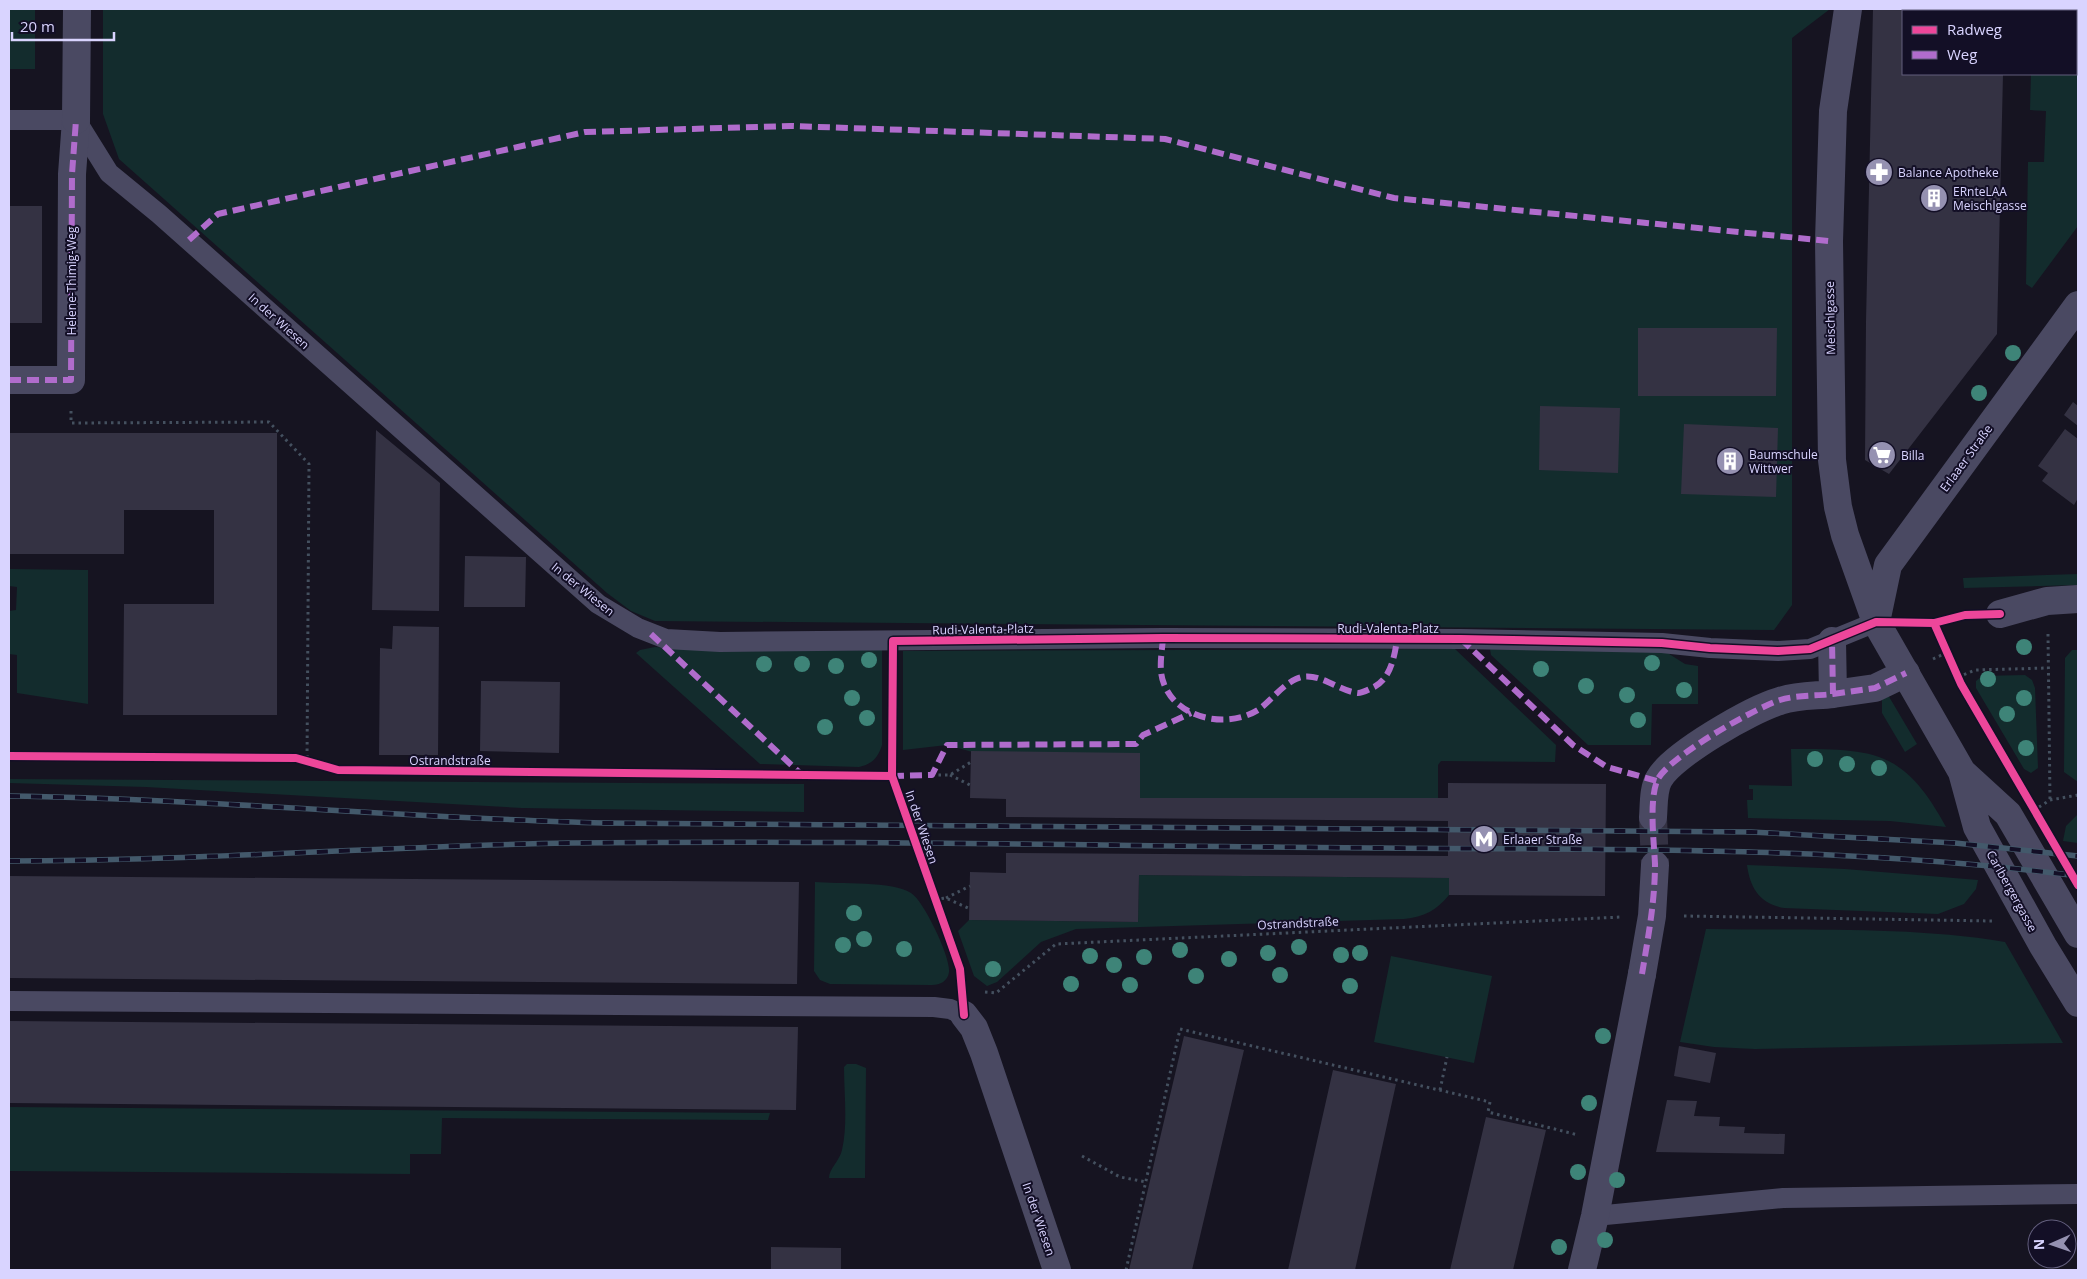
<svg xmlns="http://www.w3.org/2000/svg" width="2087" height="1279" font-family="'Open Sans',sans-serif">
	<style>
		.green { fill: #132c2d }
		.building { fill: #343243 }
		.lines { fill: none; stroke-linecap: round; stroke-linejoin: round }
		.pedestrian-tunnel { stroke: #333142; stroke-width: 28; stroke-dasharray: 28 14; stroke-linecap: butt }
		.path { stroke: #44505f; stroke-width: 3; stroke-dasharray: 2.5 4; stroke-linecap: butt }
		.service { stroke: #4a4962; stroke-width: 20 }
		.pedestrian { stroke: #4a4962; stroke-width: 28 }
		.minor { stroke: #4a4962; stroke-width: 28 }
		.tertiary { stroke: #4a4962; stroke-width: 28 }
		.rail-casing { stroke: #43596b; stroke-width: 5.5 }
		.rail { stroke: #130f26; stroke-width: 4; stroke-dasharray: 11; stroke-linecap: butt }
		.quiet { stroke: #b06ccc; stroke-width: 6; stroke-dasharray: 12 6; stroke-linecap: butt }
		.cycleway-casing { stroke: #130f26; stroke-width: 11 }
		.cycleway { stroke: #ed469a; stroke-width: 8 }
		.tree { fill: #3e8478 }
		.labels { text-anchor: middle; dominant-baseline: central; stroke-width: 4; stroke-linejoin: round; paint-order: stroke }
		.poi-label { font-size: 12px; fill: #d9d4ff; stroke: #130f26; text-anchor: start }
		.street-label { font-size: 12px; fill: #d9d4ff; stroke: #130f26 }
	</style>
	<rect width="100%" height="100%" fill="#161421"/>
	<path class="green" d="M9 9H35V69H9Z
		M103 9H1830L1792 38V605L1774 630 655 621 631 611 607 593 119 159 103 114Z
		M2033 9H2078V226L2032 288 2026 284 2028 162H2044L2046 111 2030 110 2031 74H2076V11H2033Z
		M9 569 88 570V704L17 693V655L9 654V611L16 610 17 587 9 586Z
		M2078 574V585L1964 588 1963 578Z
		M655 647 710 651 882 650V745C878 758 872 764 859 767L760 764 636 653 640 650Z
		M1455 649 1556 745 1555 762 1441 761 1438 765V798H1140L947 745 903 750V651Z
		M1490 649 1666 652 1685 664 1698 666V704H1652L1651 745H1588L1491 655Z
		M2072 650H2078V782L2064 772 2065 658Z
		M2025 675 2032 680 2035 688 2038 768 2031 773 2024 769 1976 688V681L1982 676Z
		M1888 695 1917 744 1905 752 1882 713V700Z
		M1791 749C1873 749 1904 749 1946 827L1890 821 1748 818 1747 800H1753V789H1749V785L1792 786Z
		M9 779 804 784V812L522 808 146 787 9 783Z
		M2078 814V843L2063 841 2066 826Z
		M1747 865 1845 869 1978 880 1976 889 1964 904 1938 914 1784 908C1760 904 1750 888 1747 865Z
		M1139 875 1449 878V895C1437 910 1424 917 1404 919L1076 929 1041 942 997 982 987 986 974 976 958 931 969 920 1138 922Z
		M815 882C838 884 894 881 911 893 924 901 951 958 949 972 948 981 940 985 932 985L830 984 820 980 814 971Z
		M1706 929C1805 931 1908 926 2005 942L2063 1043 1755 1049 1714 1047 1680 1042Z
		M1391 956 1492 976 1474 1063 1374 1042Z
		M847 1064H856L866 1068 865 1178H829C829 1169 840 1160 842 1150 848 1124 844 1093 844 1067Z
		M9 1107 770 1113 768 1120H762L442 1118 441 1154H410V1174L9 1171Z"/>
	<path class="building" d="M1873 9H2004V11H1903V74H2003L1997 334 1889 474 1865 460 1866 322Z
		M9 206H42V323H9Z
		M1638 328H1777L1776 396H1638Z
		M2073 402 2078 406V426L2064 415Z
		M1540 406 1620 408 1618 473 1539 470Z
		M1684 424 1778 428 1776 497 1681 494Z
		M2065 429 2078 439V498L2074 505 2042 481 2048 473 2038 466Z
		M376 430 440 483 439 611 372 610Z
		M9 433H277V715H123L124 604H214V510H124V554H9Z
		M465 556 526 557 525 607H464Z
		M393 626 439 627 438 755H379L380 648 392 649Z
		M481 681 560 682 559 753 480 751Z
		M971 751 1140 753V798H1448V783L1606 784 1605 896 1449 895V878L1139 875 1138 922 969 920 970 872 1006 873V853L1448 856V821L1006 817V799L970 798Z
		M9 876 799 882 797 984 9 978Z
		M9 1021 798 1027 796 1110 9 1103Z
		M1184 1036 1244 1050 1192 1270H1129Z
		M1679 1046 1716 1053 1710 1083 1674 1076Z
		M1333 1070 1396 1084 1355 1270H1288Z
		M1667 1100 1697 1101 1694 1116 1720 1117 1719 1126 1745 1127 1744 1133 1785 1134 1784 1154 1656 1152Z
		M1486 1117 1546 1130 1513 1270H1450Z
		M771 1247 841 1248V1270H771Z"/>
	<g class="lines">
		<path class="pedestrian-tunnel" d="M1653 817 1655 865"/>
		<path class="path" d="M71 411V423L269 422 309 464 307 762
			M2048 634 2050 800
			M1933 659 1946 653
			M1958 677 1975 670 2048 668
			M932 775H950L971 762
			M950 775 970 785
			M2039 807 2050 800 2078 795
			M946 898 970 886
			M935 899 946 898 970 909
			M1684 916 1993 921
			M985 992 996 993 1056 944 1621 917
			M1440 1090 1447 1057
			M1082 1156 1120 1177 1146 1182
			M1126 1270 1180 1029 1490 1102 1488 1112 1578 1135"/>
		<path class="service" d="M9 120H76L109 173 159 214 598 604 638 628 666 639 720 642 1163 638 1461 639 1662 643 1710 648 1778 651 1810 649 1876 622
			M9 1001 934 1007 950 1009 964 1015
			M1595 1216 1783 1198 2078 1194"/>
		<path class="pedestrian" d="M9 380H71L72 174 76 120
			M1833 694 1875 688 1906 673
			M1653 817C1654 806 1653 789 1659 779 1672 755 1752 709 1780 701 1796 695 1816 696 1833 694L1832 641
			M1642 974 1652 916 1655 865"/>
		<path class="minor" d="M76 120 77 9
			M2000 614 2047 601 2078 599
			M964 1015 974 1028 984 1053 1057 1270
			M1582 1270 1595 1216 1642 974"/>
		<path class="tertiary" d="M1848 9 1833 111 1829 241 1832 460 1838 507 1845 535 1876 622 1962 772 1977 827 2043 946 2078 1003
			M1876 622 1888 565 2078 305
			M1962 772 2008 814 2078 934"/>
		<g class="rail-casing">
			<path id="rail" d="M9 796C208 799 406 818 604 823L1751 832 1955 843 2078 856
				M9 861C196 861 383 846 570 843 841 840 1112 846 1382 848 1614 850 1847 846 2078 876"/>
		</g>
		<use href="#rail" class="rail"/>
		<path class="quiet" d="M189 240 218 214 585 132 791 126 1165 139 1394 198 1829 241
			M9 380H71L72 174 76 120
			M651 634 801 774
			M1163 638C1162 652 1158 670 1164 684 1177 719 1227 729 1258 710 1271 701 1281 686 1296 679 1317 669 1337 691 1358 693 1362 693 1368 690 1372 688 1390 680 1394 659 1397 640
			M1461 639 1573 745 1607 767 1657 781
			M1833 694 1875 688 1906 673
			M892 776 932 775 947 745 1136 744 1143 735 1191 713
			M1642 974C1648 938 1655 901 1655 864 1654 843 1649 801 1657 781 1666 758 1755 708 1780 700 1796 695 1816 696 1833 694L1832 641"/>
		<g class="cycleway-casing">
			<path id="cycleway" d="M1934 623 1965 615 2000 614
				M9 756 296 758 338 770 892 776
				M964 1015 960 969 892 776 893 641 1163 638 1461 639 1662 643 1710 648 1778 651 1810 649 1876 622 1934 623 1961 684 2078 885"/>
		</g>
		<use href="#cycleway" class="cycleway"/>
	</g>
	<g class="tree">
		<circle cx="2013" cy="353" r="8"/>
		<circle cx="1979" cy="393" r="8"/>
		<circle cx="2024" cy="647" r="8"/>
		<circle cx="869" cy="660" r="8"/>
		<circle cx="1652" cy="663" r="8"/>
		<circle cx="764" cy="664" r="8"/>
		<circle cx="802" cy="664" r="8"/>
		<circle cx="836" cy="666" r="8"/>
		<circle cx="1541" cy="669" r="8"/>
		<circle cx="1988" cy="679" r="8"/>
		<circle cx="1586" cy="686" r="8"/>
		<circle cx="1684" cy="690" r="8"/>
		<circle cx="1627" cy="695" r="8"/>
		<circle cx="852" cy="698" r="8"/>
		<circle cx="2024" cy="698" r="8"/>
		<circle cx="2007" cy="714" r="8"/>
		<circle cx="867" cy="718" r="8"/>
		<circle cx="1638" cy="720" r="8"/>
		<circle cx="825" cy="727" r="8"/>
		<circle cx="2026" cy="748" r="8"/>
		<circle cx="1815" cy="759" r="8"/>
		<circle cx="1847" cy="764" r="8"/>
		<circle cx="1879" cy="768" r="8"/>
		<circle cx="854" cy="913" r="8"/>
		<circle cx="864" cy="939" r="8"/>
		<circle cx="843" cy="945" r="8"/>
		<circle cx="1299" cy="947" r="8"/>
		<circle cx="904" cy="949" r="8"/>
		<circle cx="1180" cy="950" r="8"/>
		<circle cx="1268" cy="953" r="8"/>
		<circle cx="1360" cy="953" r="8"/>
		<circle cx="1341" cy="955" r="8"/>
		<circle cx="1090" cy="956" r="8"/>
		<circle cx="1144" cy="957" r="8"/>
		<circle cx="1229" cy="959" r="8"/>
		<circle cx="1114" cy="965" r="8"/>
		<circle cx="993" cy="969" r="8"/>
		<circle cx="1280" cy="975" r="8"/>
		<circle cx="1196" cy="976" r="8"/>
		<circle cx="1071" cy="984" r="8"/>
		<circle cx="1130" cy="985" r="8"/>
		<circle cx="1350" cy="986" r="8"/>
		<circle cx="1603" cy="1036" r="8"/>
		<circle cx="1589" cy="1103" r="8"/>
		<circle cx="1578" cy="1172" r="8"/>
		<circle cx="1617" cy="1180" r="8"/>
		<circle cx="1605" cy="1240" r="8"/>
		<circle cx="1559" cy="1247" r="8"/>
	</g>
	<defs>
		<g id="pharmacy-disc" transform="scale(1.4375)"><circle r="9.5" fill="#9591b1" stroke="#130f26"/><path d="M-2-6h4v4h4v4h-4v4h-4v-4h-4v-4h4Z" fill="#fff"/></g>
		<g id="building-disc" transform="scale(1.4375)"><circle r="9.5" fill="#9591b1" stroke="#130f26"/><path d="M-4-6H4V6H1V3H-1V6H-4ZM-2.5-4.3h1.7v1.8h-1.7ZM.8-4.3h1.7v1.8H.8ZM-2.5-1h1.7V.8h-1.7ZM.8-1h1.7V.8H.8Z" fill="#fff"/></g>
		<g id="supermarket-disc" transform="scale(1.4375)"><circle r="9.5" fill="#9591b1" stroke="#130f26"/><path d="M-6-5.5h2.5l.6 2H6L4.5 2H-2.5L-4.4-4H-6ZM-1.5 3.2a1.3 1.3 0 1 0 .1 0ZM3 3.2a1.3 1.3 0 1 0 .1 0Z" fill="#fff"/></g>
		<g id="metro-disc" transform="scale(1.4375)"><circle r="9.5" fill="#9591b1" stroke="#130f26"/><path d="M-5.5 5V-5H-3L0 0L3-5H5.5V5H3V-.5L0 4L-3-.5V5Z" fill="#fff"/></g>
	</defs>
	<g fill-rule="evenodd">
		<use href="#pharmacy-disc" x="1879" y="172"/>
		<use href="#building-disc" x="1934" y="198"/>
		<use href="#supermarket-disc" x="1882" y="455"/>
		<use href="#building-disc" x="1730" y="461"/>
		<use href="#metro-disc" x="1484" y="839"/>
	</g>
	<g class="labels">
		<g class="poi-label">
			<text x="1898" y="172">Balance Apotheke</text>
			<text x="1953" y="191">ERnteLAA<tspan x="1953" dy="14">Meischlgasse</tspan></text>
			<text x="1749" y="454">Baumschule<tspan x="1749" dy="14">Wittwer</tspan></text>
			<text x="1901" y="455">Billa</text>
			<text x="1503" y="839">Erlaaer Straße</text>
		</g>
		<g class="street-label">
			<text transform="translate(71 281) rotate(-90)">Helene-Thimig-Weg</text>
			<text transform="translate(1830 318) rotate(-91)">Meischlgasse</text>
			<text transform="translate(279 321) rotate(42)">In der Wiesen</text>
			<text transform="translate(1966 458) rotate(-54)">Erlaaer Straße</text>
			<text transform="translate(583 589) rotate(39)">In der Wiesen</text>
			<text x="1388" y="628">Rudi-Valenta-Platz</text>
			<text transform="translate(983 629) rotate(-1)">Rudi-Valenta-Platz</text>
			<text x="450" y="760">Ostrandstraße</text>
			<text transform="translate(922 827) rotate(71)">In der Wiesen</text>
			<text transform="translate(2012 891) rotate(61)">Carlbergergasse</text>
			<text transform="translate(1298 923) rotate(-3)">Ostrandstraße</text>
			<text transform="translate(1039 1219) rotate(71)">In der Wiesen</text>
		</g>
	</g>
	<rect width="2087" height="1279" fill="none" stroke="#d9d4ff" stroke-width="20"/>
	<rect x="1902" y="10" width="175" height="65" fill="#130f26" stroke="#625e7d"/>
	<rect x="1912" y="26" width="25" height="8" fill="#ed469a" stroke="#625e7d"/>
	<text x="1947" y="35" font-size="15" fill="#d9d4ff">Radweg</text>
	<rect x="1912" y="51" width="25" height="8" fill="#b06ccc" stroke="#625e7d"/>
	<text x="1947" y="60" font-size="15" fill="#d9d4ff">Weg</text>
	<g transform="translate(2052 1244) rotate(268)"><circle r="24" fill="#130f26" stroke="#625e7d"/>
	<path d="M0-4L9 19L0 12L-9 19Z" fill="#9591b1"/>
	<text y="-8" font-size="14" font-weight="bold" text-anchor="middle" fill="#d9d4ff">N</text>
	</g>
	<path d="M12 32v8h102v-8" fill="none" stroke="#d9d4ff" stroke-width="2.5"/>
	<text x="20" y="32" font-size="15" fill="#d9d4ff" stroke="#130f26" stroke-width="4" paint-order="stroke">20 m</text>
</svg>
